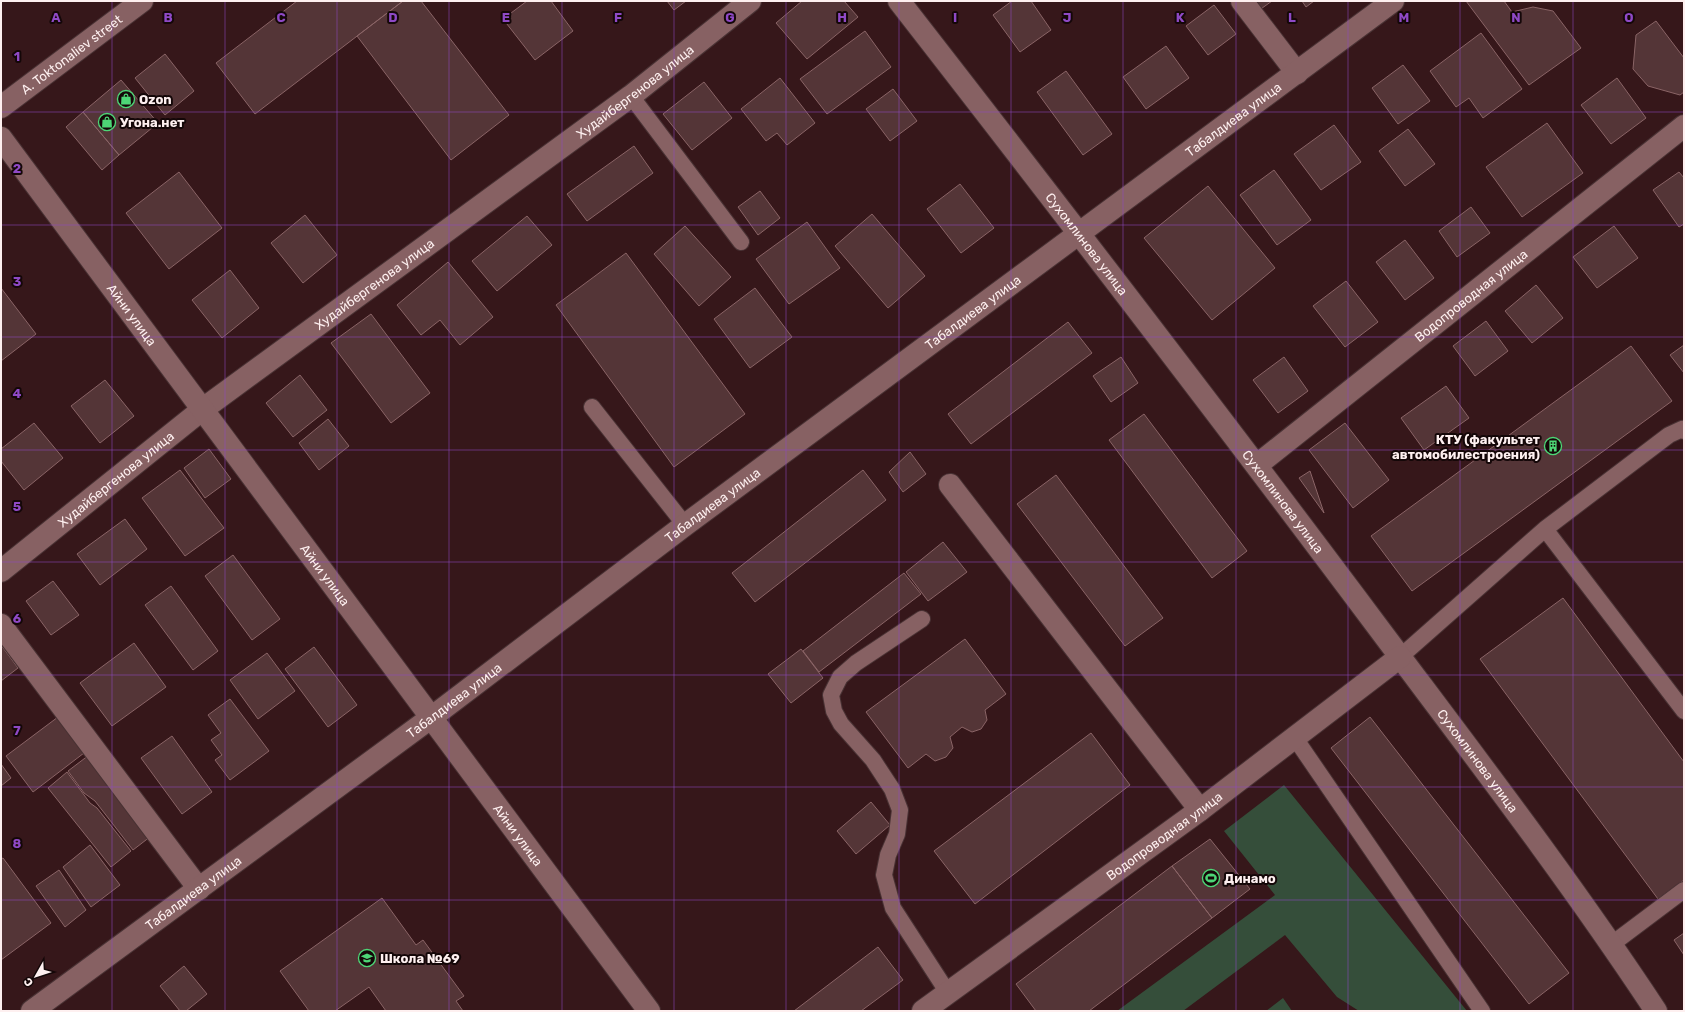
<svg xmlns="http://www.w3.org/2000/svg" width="1685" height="1012" font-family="Rubik,sans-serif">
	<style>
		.forest { fill: #354e3a }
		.building { fill: #543537; stroke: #8a6466 }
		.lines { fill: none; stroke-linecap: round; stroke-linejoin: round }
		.service-casing { stroke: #493234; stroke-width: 18 }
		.minor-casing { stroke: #493234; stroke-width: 24 }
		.tertiary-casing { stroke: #493234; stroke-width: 24 }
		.secondary-casing { stroke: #493234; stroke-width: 24 }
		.service { stroke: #876163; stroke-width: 16 }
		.minor { stroke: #876163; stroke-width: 22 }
		.tertiary { stroke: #876163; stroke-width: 22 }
		.secondary { stroke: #876163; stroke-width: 22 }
		.grid { fill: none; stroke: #8f49c6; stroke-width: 1; stroke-opacity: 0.55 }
		.labels { text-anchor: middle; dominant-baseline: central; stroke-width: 4; stroke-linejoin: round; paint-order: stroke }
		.street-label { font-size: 13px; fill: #fef0f0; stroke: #140708 }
		.poi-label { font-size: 13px; font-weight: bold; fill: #fef0f0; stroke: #140708; text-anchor: start }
		.grid-label { font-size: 13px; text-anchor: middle; font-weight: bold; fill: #8f49c6; stroke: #140708; stroke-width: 4; stroke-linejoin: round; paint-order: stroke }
	</style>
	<rect width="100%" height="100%" fill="#36171a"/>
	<path class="forest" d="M1284 785 1467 1011H1359L1337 997 1285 935 1183 1011H1117L1275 895 1224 831Z
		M1283 998 1292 1011H1266Z"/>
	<path class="building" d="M297 1H403L255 114 216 63Z
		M403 1H421L509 115 451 160 357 36Z
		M527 1H551L573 31 535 60 503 19Z
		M667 1H686L674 10Z
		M802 1H844L858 17 807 59 776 23Z
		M1012 1H1031L1051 30 1020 52 993 15Z
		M1251 1H1272L1258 11Z
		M1302 1H1314L1306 7Z
		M1466 1H1504L1512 12 1533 7 1553 11 1581 48 1529 85Z
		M1214 5 1236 34 1208 55 1186 26Z
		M1656 21 1684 58V92L1680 95 1648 86 1633 69 1636 35Z
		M865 31 891 67 827 114 800 79Z
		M1481 33 1522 89 1483 118 1469 98 1456 107 1430 71Z
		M1166 46 1189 78 1146 109 1123 77Z
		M165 54 194 91 165 115 135 78Z
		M1403 65 1430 101 1398 124 1372 88Z
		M1066 71 1112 134 1083 155 1037 92Z
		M780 78 815 123 787 145 777 133 766 141 741 109Z
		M1617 78 1646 118 1611 144 1581 105Z
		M121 80 158 123 119 155 83 112Z
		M704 82 732 118 692 150 663 114Z
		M893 89 917 121 890 141 866 109Z
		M83 112 119 155 102 170 66 127Z
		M1547 123 1583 173 1522 217 1486 167Z
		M1334 125 1361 162 1321 190 1294 154Z
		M1408 129 1435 164 1405 186 1379 151Z
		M634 146 653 173 587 221 567 194Z
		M1274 170 1311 220 1277 245 1240 195Z
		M179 172 222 228 169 269 126 213Z
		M1679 172 1684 178V224L1679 227 1653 190Z
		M960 184 994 228 961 253 927 209Z
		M1208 186 1275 268 1212 320 1144 238Z
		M760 191 780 218 758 235 738 207Z
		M1471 207 1490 233 1457 257 1439 231Z
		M872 214 925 276 888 308 835 246Z
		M305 215 337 255 303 283 271 243Z
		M527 216 552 245 497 291 472 261Z
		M807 222 840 268 789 304 756 259Z
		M685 226 731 277 699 306 654 254Z
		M1614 226 1638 258 1597 288 1573 257Z
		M1405 240 1434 278 1405 300 1376 262Z
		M626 253 745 414 674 467 556 305Z
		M448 262 493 317 460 345 440 320 421 335 397 305Z
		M230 270 259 308 222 338 192 300Z
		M1346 281 1378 322 1345 347 1313 306Z
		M1536 285 1563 318 1532 343 1505 311Z
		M1 288 36 334 1 361Z
		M755 288 792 337 750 368 714 319Z
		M371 314 430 393 391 423 331 343Z
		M1486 321 1508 351 1475 376 1453 346Z
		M1068 322 1092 353 971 444 948 414Z
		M1684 345V373L1670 355Z
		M1631 346 1672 401 1412 591 1371 536Z
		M1121 357 1138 383 1111 402 1093 376Z
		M1284 357 1308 391 1278 413 1253 380Z
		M300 375 327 410 293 437 266 403Z
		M105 380 134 416 100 443 71 406Z
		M1446 386 1469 418 1424 450 1401 418Z
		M1144 414 1247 551 1212 578 1109 440Z
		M328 419 349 446 319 470 299 443Z
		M34 423 63 458 24 490 1 461V449Z
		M1345 423 1389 480 1353 508 1309 450Z
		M209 449 231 479 205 498 184 468Z
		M910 452 926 474 903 492 889 472Z
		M180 470 224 528 185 556 142 498Z
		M863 470 886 500 755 602 732 573Z
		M1310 471 1324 513 1299 478Z
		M1056 475 1163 618 1125 646 1017 504Z
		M125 519 147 549 100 585 77 554Z
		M943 542 967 572 928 601 906 572Z
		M233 555 280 619 252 640 205 576Z
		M904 573 921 594 819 672 803 651Z
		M53 581 79 615 51 635 26 601Z
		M171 586 218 651 193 670 145 605Z
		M1563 598 1684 762V880L1658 899 1480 659Z
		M965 639 1006 694 985 710 987 720 981 729 972 732 962 727 950 737 953 748 946 757 935 761 926 754 908 768 866 712Z
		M134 643 166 687 112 726 80 683Z
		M1 645 18 668 1 681Z
		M314 647 357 705 328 727 285 669Z
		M801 649 823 678 791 703 768 674Z
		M267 653 295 691 258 719 230 680Z
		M230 699 269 751 230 780 215 760 222 755 211 740 221 733 208 715Z
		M58 717 84 753 33 792 6 756Z
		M1370 717 1569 973 1529 1004 1331 748Z
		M1091 733 1130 785 975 904 934 851Z
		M172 736 212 792 182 814 141 758Z
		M93 752 155 833 133 850 95 801 84 793 68 771Z
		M1 764 11 778 1 786Z
		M67 772 90 803 97 808 131 851 111 867 48 788Z
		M871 802 890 825 856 854 837 831Z
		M1210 839 1250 889 1212 918 1172 866Z
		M90 845 120 885 91 907 63 867Z
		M3 858 51 923 1 960V859Z
		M1172 866 1212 918 1089 1011H1036L1016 984Z
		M59 870 86 910 65 927 36 886Z
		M382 898 416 945 423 940 464 996 456 1001 463 1011H386L369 987 335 1011H309L280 971Z
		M1684 933V955L1674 940Z
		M878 947 903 980 861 1011H794Z
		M184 966 207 994 186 1011H180L160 986Z"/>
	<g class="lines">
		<g class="service-casing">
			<path id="service" d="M631 96 741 242
				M592 407 685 525
				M1545 529 1684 711
				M922 619 856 663 840 677 831 695 834 711 841 724 873 760 892 789 900 810 897 834 888 855 884 875 893 908 948 993
				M1400 657 1545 529 1669 435 1682 429 1684 431
				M1295 738 1482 1011
				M1612 944 1684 890"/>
		</g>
		<g class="minor-casing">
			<g id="minor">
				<path id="s1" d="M899 1C1060 208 1220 416 1377 626 1472 753 1569 879 1656 1011"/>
				<path d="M1242 1 1297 73"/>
				<path id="s2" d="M1257 465 1684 126"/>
				<path d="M950 485 1200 810"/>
				<path id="s3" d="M1 571 203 409 631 96 750 1"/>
				<path d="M1 625 199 889"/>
				<path id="s4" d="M32 1011 432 717 685 525 1393 1"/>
				<path id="s5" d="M923 1011 1200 810 1400 657"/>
			</g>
		</g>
		<g class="tertiary-casing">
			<g id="tertiary">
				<path id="s6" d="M1 138 649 1011"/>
			</g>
		</g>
		<g class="secondary-casing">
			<g id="secondary">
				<path id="s7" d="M1 107 142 1"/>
			</g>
		</g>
		<use href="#service" class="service"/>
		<use href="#minor" class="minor"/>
		<use href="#tertiary" class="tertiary"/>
		<use href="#secondary" class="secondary"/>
	</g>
	<path class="grid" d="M112 1V1011M225 1V1011M337 1V1011M449 1V1011M562 1V1011M674 1V1011M786 1V1011M899 1V1011M1011 1V1011M1123 1V1011M1236 1V1011M1348 1V1011M1460 1V1011M1573 1V1011M1 112H1684M1 225H1684M1 337H1684M1 450H1684M1 562H1684M1 675H1684M1 787H1684M1 900H1684"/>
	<defs>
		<g id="shop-ring" transform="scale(0.9)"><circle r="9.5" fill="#140708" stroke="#4dd676" stroke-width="1.5"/><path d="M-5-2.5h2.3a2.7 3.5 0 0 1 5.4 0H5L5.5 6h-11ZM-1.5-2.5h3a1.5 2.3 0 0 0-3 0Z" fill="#4dd676"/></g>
		<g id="building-ring" transform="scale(0.9)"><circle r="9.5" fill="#140708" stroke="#4dd676" stroke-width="1.5"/><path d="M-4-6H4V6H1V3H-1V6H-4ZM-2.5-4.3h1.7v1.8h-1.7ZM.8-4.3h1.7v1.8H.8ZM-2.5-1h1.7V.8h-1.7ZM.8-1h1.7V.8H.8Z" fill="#4dd676"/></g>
		<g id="stadium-ring" transform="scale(0.9)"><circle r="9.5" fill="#140708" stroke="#4dd676" stroke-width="1.5"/><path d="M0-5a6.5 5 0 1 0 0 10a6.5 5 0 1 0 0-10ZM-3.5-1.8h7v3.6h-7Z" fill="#4dd676"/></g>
		<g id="school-ring" transform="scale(0.9)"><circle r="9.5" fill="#140708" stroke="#4dd676" stroke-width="1.5"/><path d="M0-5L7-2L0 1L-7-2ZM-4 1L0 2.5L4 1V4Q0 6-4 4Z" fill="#4dd676"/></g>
	</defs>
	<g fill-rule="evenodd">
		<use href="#shop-ring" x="126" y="99"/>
		<use href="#shop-ring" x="107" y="122"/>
		<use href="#building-ring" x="1553" y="446"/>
		<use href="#stadium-ring" x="1211" y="878"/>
		<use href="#school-ring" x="367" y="958"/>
	</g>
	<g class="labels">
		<g class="street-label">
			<text stroke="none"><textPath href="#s7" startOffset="88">A. Toktonaliev street</textPath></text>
			<text stroke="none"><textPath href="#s3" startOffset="795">Худайбергенова улица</textPath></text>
			<text stroke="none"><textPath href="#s4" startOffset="1496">Табалдиева улица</textPath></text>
			<text stroke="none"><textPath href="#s1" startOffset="307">Сухомлинова улица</textPath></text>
			<text stroke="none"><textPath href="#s3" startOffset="471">Худайбергенова улица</textPath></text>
			<text stroke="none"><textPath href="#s2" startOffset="273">Водопроводная улица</textPath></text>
			<text stroke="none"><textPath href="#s4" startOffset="1172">Табалдиева улица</textPath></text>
			<text stroke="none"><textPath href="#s6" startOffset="220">Айни улица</textPath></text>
			<text stroke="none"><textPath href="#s3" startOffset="147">Худайбергенова улица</textPath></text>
			<text stroke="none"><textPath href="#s1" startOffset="631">Сухомлинова улица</textPath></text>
			<text stroke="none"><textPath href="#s4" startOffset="848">Табалдиева улица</textPath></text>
			<text stroke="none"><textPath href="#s6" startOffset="544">Айни улица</textPath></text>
			<text stroke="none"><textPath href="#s4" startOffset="524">Табалдиева улица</textPath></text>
			<text stroke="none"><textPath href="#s1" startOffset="955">Сухомлинова улица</textPath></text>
			<text stroke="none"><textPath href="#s6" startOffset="868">Айни улица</textPath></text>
			<text stroke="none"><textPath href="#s5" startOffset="298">Водопроводная улица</textPath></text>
			<text stroke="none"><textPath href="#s4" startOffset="200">Табалдиева улица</textPath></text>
		</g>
		<g class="poi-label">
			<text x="139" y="99">Ozon</text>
			<text x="120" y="122">Угона.нет</text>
			<text x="1540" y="439" text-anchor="end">КТУ (факультет<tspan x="1540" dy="15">автомобилестроения)</tspan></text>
			<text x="1224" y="878">Динамо</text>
			<text x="380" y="958">Школа №69</text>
		</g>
	</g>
	<g class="grid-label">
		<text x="56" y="22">A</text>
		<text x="168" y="22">B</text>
		<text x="281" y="22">C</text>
		<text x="393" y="22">D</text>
		<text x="506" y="22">E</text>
		<text x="618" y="22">F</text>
		<text x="730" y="22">G</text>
		<text x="842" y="22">H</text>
		<text x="955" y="22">I</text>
		<text x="1067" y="22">J</text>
		<text x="1180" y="22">K</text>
		<text x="1292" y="22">L</text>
		<text x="1404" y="22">M</text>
		<text x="1516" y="22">N</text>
		<text x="1629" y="22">O</text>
		<text x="17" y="61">1</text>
		<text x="17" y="173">2</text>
		<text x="17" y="286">3</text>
		<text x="17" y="398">4</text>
		<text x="17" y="511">5</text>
		<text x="17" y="623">6</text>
		<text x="17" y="735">7</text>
		<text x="17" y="848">8</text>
	</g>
	<rect width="1685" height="1012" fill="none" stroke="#fef0f0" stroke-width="4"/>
	<g transform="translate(36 976) rotate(231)" stroke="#140708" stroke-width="3" paint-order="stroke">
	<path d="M0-3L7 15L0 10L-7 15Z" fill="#fef0f0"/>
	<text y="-6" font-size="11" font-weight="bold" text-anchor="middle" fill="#fef0f0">С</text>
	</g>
</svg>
